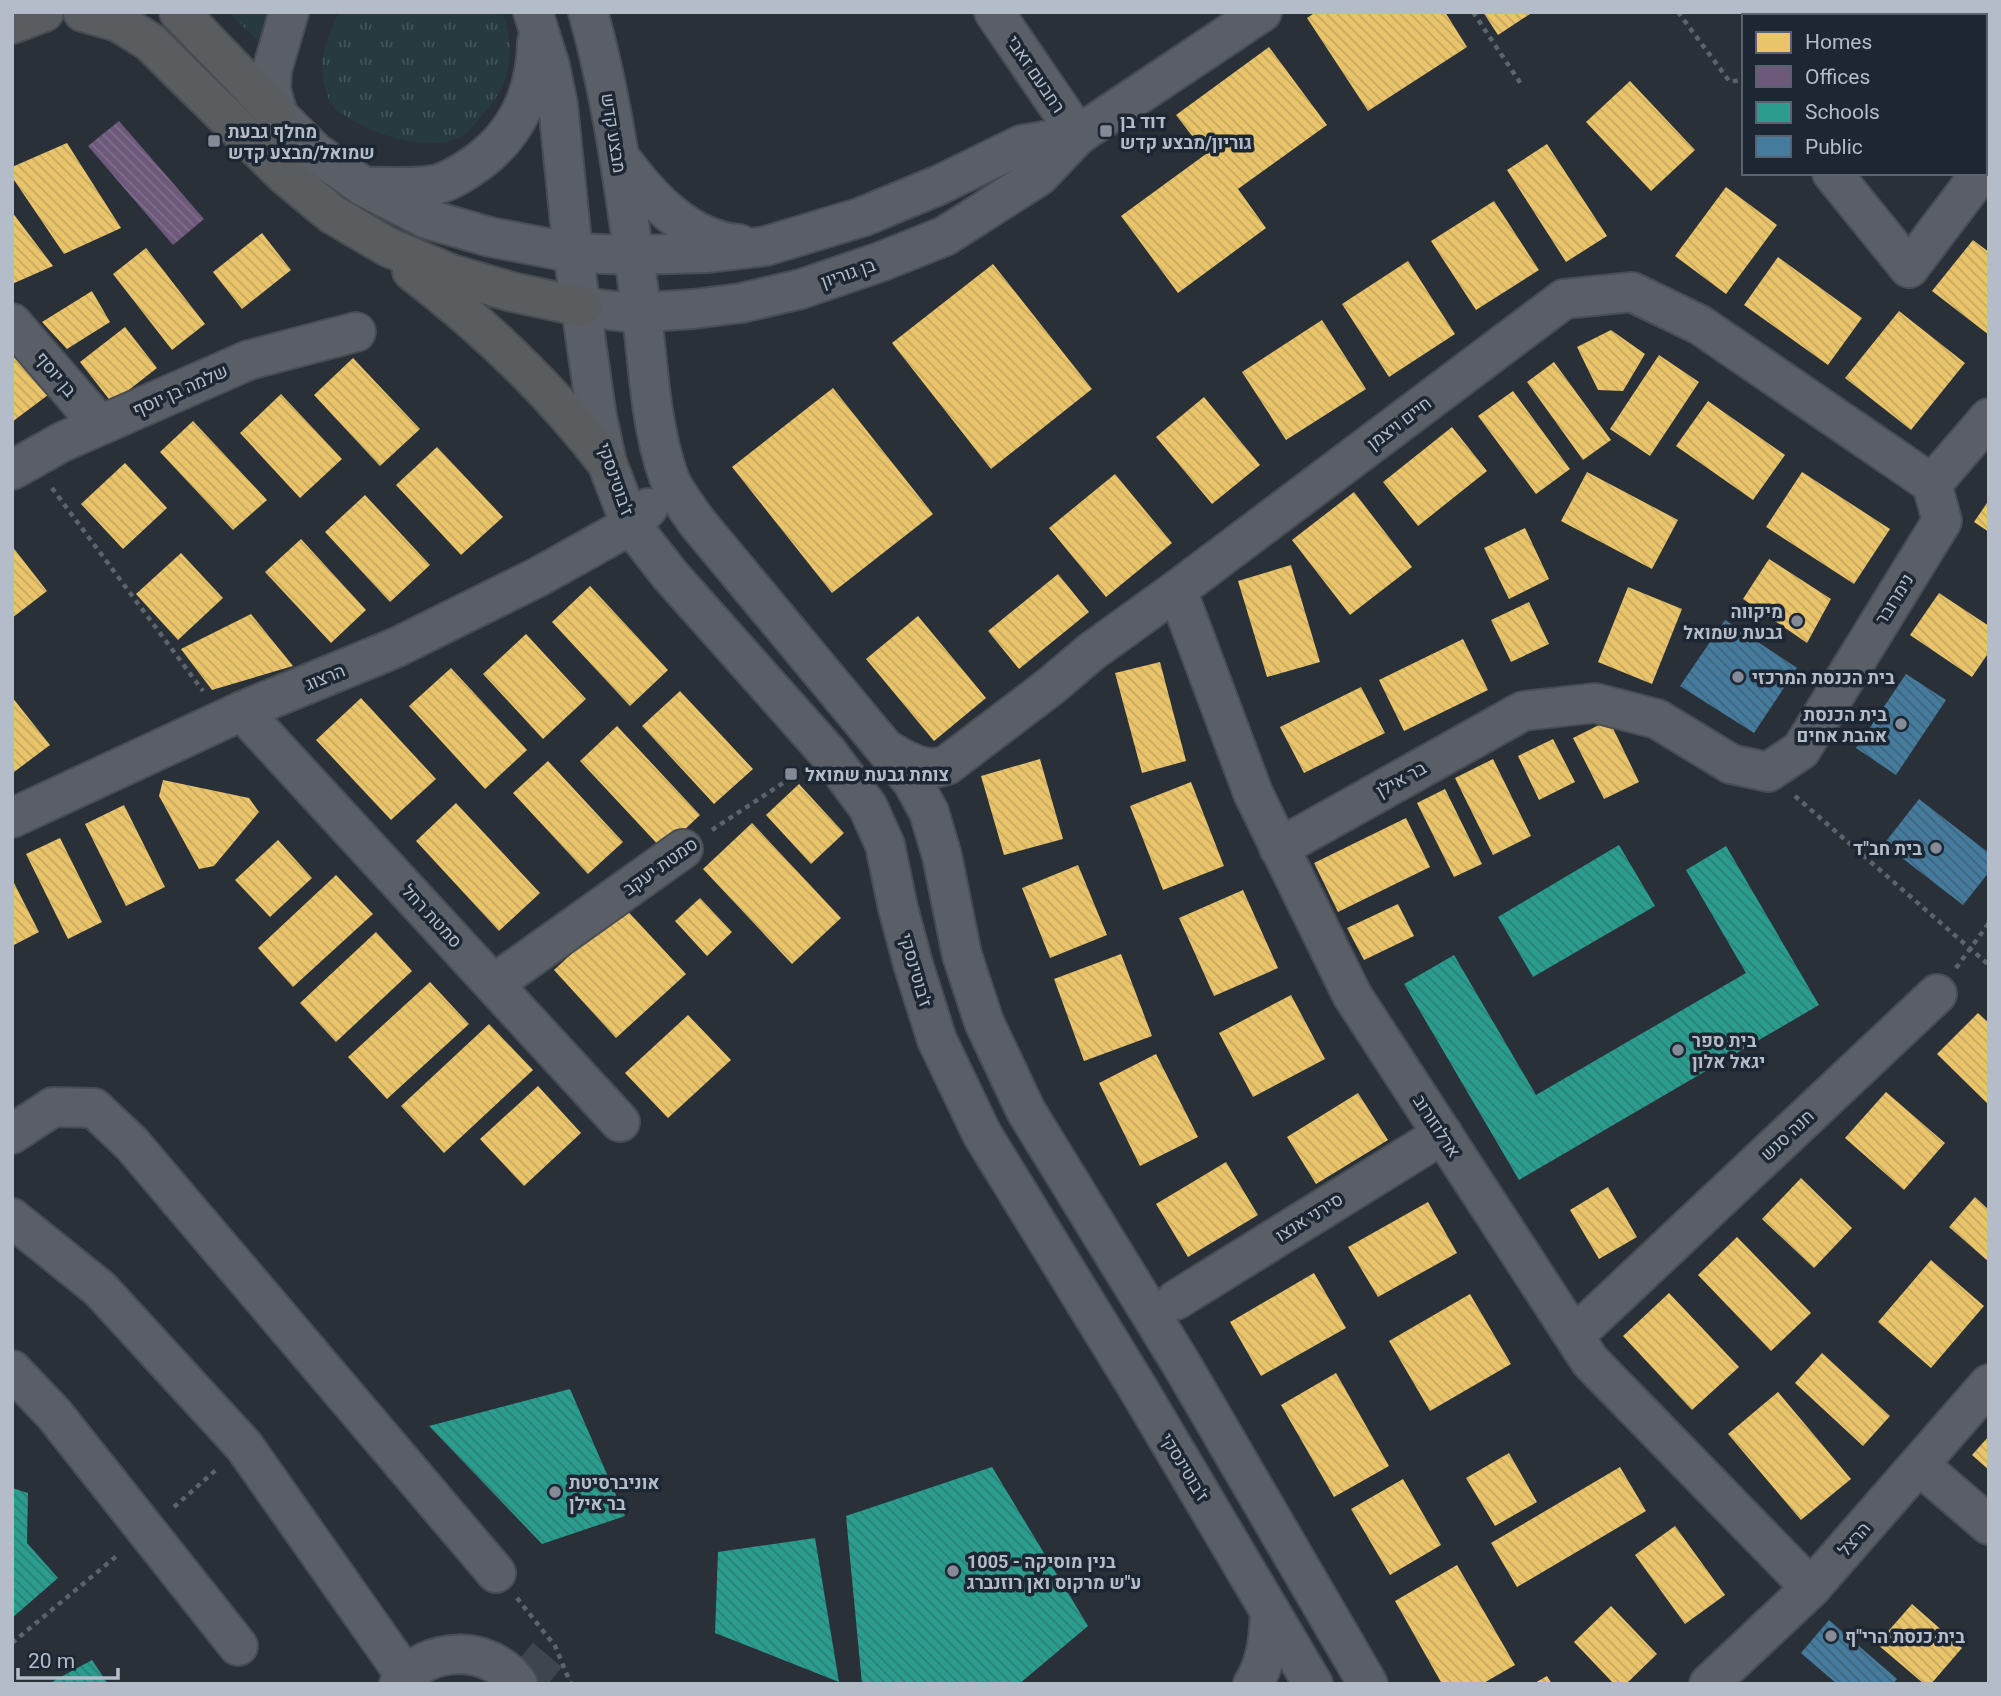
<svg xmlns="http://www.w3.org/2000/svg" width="2001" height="1696" font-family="Roboto,Heebo,sans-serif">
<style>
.grass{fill:url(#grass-tufts)}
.homes{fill:url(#homes-back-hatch)}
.offices{fill:url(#offices-back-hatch)}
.schools{fill:url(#schools-back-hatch)}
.public{fill:url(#public-back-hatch)}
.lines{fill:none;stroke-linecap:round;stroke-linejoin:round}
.minor-tunnel{stroke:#3f454e;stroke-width:38;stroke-dasharray:38 19;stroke-linecap:butt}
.minor-casing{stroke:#484c53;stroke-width:42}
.highway-casing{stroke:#474c53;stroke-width:42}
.path{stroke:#5d636a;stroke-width:4.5;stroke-dasharray:5 5;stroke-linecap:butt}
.minor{stroke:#5a5e66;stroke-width:38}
.highway{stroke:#5a5d60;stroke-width:38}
.poi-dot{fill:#848b96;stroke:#1d2633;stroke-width:2.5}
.labels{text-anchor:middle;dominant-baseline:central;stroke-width:7;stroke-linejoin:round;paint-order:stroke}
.street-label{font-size:18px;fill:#b4bcc9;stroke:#1d2633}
.poi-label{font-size:18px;font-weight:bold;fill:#b4bcc9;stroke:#1d2633;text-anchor:start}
</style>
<defs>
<pattern id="grass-tufts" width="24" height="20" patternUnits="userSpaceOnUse" patternTransform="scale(1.75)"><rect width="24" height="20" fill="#273a3e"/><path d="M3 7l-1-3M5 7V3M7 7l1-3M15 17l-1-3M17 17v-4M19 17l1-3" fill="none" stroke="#445559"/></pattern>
<pattern id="homes-back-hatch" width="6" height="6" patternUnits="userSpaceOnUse" patternTransform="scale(1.75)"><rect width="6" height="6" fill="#e9c46a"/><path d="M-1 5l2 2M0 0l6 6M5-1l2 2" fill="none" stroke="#c5a861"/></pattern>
<pattern id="offices-back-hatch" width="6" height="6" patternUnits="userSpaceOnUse" patternTransform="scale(1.75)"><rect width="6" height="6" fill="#6d597a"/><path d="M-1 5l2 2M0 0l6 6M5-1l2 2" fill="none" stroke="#7f6f8c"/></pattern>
<pattern id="schools-back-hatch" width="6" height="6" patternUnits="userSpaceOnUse" patternTransform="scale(1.75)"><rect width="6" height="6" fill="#2a9d8f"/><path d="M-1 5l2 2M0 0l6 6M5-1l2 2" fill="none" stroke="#2e7f76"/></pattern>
<pattern id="public-back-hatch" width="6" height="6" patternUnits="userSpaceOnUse" patternTransform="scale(1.75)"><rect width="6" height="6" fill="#457b9d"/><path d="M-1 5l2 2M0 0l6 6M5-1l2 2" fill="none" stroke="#40647b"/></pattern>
</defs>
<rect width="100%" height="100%" fill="#2a3038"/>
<g class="grass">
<polygon points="228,12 273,12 258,41"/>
<path d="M339 12H502C518 55 509 87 479 119 474 124 469 132 464 135 433 155 375 135 347 117 342 113 334 110 331 104 314 69 324 44 339 12Z"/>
</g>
<g class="homes">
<polygon points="1316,12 1445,12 1467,47 1368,111 1307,18"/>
<polygon points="1483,12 1533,12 1498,35"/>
<polygon points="1923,12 1989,12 1989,67 1985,70 1985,16 1926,16"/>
<polygon points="1269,47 1327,125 1238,189 1266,228 1178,293 1121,216 1206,154 1176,115"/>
<polygon points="1630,81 1695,150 1651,191 1586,122"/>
<polygon points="67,143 121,228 64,254 12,177 12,167"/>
<polygon points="1547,144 1607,236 1566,262 1507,170"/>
<polygon points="1726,187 1777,225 1726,294 1675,256"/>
<polygon points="1494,201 1539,270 1476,310 1431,241"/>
<polygon points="12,212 53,266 12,284"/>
<polygon points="262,233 291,270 242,309 213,272"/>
<polygon points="1973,240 1989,252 1989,335 1932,291"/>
<polygon points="146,248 205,324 172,350 113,274"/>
<polygon points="1778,257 1862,318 1828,365 1744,305"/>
<polygon points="1408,261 1455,334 1389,377 1342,304"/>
<polygon points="993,264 1092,389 991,469 892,343"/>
<polygon points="92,291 110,322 67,349 42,322"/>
<polygon points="1899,311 1965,363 1911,430 1845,378"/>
<polygon points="1322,320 1366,389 1286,440 1242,372"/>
<polygon points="125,327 157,368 112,403 80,362"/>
<polygon points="1611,330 1645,354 1623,391 1598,390 1577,347"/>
<polygon points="12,350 48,395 12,422"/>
<polygon points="1659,355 1699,382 1650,456 1610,429"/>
<polygon points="353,358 420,429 380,466 314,395"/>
<polygon points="1554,362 1611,440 1583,460 1527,382"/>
<polygon points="833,388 933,514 832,593 732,467"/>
<polygon points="1513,391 1570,469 1536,494 1478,416"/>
<polygon points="281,394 342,459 300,498 240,433"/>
<polygon points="1204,397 1260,465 1212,504 1156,437"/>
<polygon points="1708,401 1785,455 1753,500 1676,446"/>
<polygon points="193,421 267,500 233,530 160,452"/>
<polygon points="1452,427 1487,471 1418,526 1383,482"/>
<polygon points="437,447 503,517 461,555 396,485"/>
<polygon points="125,463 167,508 123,549 81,504"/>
<polygon points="1587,472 1678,520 1652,569 1561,521"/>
<polygon points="1802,472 1890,529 1854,584 1766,527"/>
<polygon points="1115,474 1172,543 1106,597 1049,528"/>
<polygon points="1354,492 1412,567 1350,615 1292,540"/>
<polygon points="365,495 430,565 390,602 325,532"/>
<polygon points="1989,500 1989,532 1974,522"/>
<polygon points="1525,528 1549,579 1509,599 1484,548"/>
<polygon points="301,539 366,610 331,643 265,572"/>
<polygon points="12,546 47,591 12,618"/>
<polygon points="181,553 223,598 178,640 136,594"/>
<polygon points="1769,559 1831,599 1807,643 1743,599"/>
<polygon points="1291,565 1320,662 1267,677 1238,581"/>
<polygon points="1058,574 1089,612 1019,669 988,631"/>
<polygon points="590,586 668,670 630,706 552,622"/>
<polygon points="1628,587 1682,609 1652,684 1598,662"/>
<polygon points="1939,593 1989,626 1989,652 1972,677 1910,635"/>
<polygon points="1529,602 1549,644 1511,662 1491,620"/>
<polygon points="251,614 293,666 212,690 181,649"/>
<polygon points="918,616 986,698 934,741 866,659"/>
<polygon points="526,634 586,699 543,739 483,674"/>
<polygon points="1463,639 1488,690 1404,731 1379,680"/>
<polygon points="1160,662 1186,761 1142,773 1115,673"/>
<polygon points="451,668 527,750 485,789 409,706"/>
<polygon points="1361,687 1385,733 1304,773 1280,727"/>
<polygon points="680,691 753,769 714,804 642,726"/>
<polygon points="12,697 50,745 14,772 12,771"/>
<polygon points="361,698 436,779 391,820 316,740"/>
<polygon points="1609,720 1639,782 1604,799 1573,738"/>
<polygon points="617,726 700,815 663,850 580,761"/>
<polygon points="1553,739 1575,782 1539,800 1518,756"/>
<polygon points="1040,759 1063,839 1004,855 981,776"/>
<polygon points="1493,759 1531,836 1493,855 1455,778"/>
<polygon points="548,761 623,842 588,874 513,793"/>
<polygon points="163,780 249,798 259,812 214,866 199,869 159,796"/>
<polygon points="1191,782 1224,866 1163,890 1130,806"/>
<polygon points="799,784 844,833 811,864 766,815"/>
<polygon points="1445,789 1482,864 1454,877 1417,803"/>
<polygon points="456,803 540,893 499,931 416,841"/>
<polygon points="124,805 165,887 126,906 85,824"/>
<polygon points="1406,818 1430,867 1338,912 1314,863"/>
<polygon points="752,823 841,918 792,964 703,869"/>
<polygon points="60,838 102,922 68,939 26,854"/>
<polygon points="278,840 312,878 270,917 235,880"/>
<polygon points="1078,865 1107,935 1050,958 1022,888"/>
<polygon points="336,875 373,914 293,987 258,948"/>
<polygon points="12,879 39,932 12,946"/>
<polygon points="1243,890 1278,968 1214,996 1179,918"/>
<polygon points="700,898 732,932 707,956 675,921"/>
<polygon points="1398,904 1414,936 1364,960 1347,928"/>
<polygon points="623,906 686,974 616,1038 554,970"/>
<polygon points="376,932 412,971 336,1042 300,1003"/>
<polygon points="1121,954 1152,1036 1084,1061 1054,979"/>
<polygon points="430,982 469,1024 387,1099 348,1057"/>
<polygon points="1291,995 1325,1059 1253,1097 1219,1033"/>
<polygon points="1978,1013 1989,1023 1989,1105 1937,1054"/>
<polygon points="688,1015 731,1060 668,1118 625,1073"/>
<polygon points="489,1024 533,1070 444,1153 401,1106"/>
<polygon points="1156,1054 1198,1137 1140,1166 1099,1083"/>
<polygon points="538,1086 581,1133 524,1186 480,1139"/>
<polygon points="1886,1092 1945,1143 1904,1190 1845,1138"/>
<polygon points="1358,1093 1388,1140 1316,1184 1287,1137"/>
<polygon points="1226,1162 1258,1215 1188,1257 1156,1204"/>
<polygon points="1801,1178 1852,1228 1814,1268 1762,1219"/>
<polygon points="1608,1187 1637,1237 1599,1259 1570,1210"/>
<polygon points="1975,1197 1989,1210 1989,1262 1949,1227"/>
<polygon points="1428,1202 1457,1253 1378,1297 1348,1247"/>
<polygon points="1737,1237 1811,1313 1771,1351 1698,1275"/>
<polygon points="1931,1260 1984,1306 1931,1368 1878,1322"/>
<polygon points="1314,1273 1346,1328 1261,1376 1230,1322"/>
<polygon points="1669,1293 1739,1367 1692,1410 1623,1336"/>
<polygon points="1470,1294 1511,1364 1430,1411 1389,1341"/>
<polygon points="1822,1353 1890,1416 1863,1446 1795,1383"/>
<polygon points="1336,1373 1389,1466 1334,1497 1281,1405"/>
<polygon points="1778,1392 1851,1479 1801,1520 1728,1434"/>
<polygon points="1989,1436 1989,1470 1972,1455"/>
<polygon points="1509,1453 1537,1502 1495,1526 1466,1478"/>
<polygon points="1620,1467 1646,1511 1517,1587 1491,1543"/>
<polygon points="1403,1479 1441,1545 1390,1575 1351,1509"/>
<polygon points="1675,1526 1725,1595 1685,1624 1635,1555"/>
<polygon points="1457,1565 1515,1665 1482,1684 1442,1684 1395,1601"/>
<polygon points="1912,1604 1962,1648 1931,1684 1924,1684 1877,1644"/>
<polygon points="1611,1606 1657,1654 1626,1684 1614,1684 1574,1642"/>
<polygon points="1547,1676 1552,1684 1533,1684"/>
</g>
<polygon class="offices" points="119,121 204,219 173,245 88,146"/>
<g class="schools">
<polygon points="1619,845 1655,906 1533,977 1498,917"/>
<polygon points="1726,846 1819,1005 1519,1180 1404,984 1454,955 1536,1095 1746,973 1686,870"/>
<polygon points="570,1389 625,1516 542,1544 429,1426"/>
<polygon points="992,1467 1088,1626 1019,1684 862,1684 846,1516"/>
<polygon points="12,1488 28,1493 27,1543 58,1578 12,1618"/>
<polygon points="815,1538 839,1682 715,1633 718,1552"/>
<polygon points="92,1660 108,1684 48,1684"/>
</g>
<g class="public">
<polygon points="1725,620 1797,668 1754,733 1680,686"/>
<polygon points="1906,674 1946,700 1896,775 1856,748"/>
<polygon points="1919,799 1989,853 1989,872 1963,905 1884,844"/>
<polygon points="1829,1620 1897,1679 1893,1684 1837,1684 1801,1653"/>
</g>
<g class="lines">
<polyline class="minor-tunnel" points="523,1684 555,1646"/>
<defs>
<g id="minor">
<polyline points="289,12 272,70 271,90 278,115 315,152 364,187 427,219 490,237 573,253 633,255 708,253 766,246 862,217 939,185 1021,145 1078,135"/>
<polyline points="533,12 550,66 558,105 573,253 597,417 607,463 631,525 670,575 828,753 868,807 885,845 898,908 913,964 937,1040 982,1134 1139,1390 1313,1684"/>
<path d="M588 12C615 107 627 209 641 307 648 361 650 423 668 475 673 491 687 507 696 521L912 781 929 812 942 856 962 955 984 1022 1026 1111 1182 1365 1368 1684"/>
<polyline points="994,12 1078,135"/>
<path d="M619 156C648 196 687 240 739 244"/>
<polyline points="1832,173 1909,268 1981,173"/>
<path d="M369 187C389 186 413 189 434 185 449 182 464 172 477 163 517 134 536 91 537 42"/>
<polyline points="582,307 633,313 693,309 741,303 801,289 880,262 945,236 1039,176 1078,135 1262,12"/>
<polyline points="12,323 100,425"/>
<polyline points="12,470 62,442 249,360 356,332"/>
<polyline points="1932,484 1989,418"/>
<polyline points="1177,590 1253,793 1352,995 1590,1361 1811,1588"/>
<polyline points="242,711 620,1122"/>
<path d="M889 751C907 762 926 773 947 765L1051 686 1091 652 1177 590 1564 299 1632 292 1700 325 1932 484"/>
<polyline points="12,818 242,711 395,648 538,577 631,525 648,508"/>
<polyline points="1279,848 1523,711 1595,703 1657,719 1731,764 1768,772 1801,750 1942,521 1932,484"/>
<polyline points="495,983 683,849"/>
<polyline points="12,1134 53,1107 94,1108 132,1144 496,1573"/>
<polyline points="12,1218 100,1289 244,1446 405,1675"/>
<polyline points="1176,1300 1443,1134"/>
<polyline points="1574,1336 1937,994"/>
<polyline points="12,1370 54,1414 238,1646"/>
<polyline points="1919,1465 1989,1525"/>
<path d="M399 1684C427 1645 490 1644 518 1684"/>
<path d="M1253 1684C1267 1663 1269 1635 1270 1611"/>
<polyline points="1709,1684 1811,1588 1989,1384"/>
</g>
<g id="highway">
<polyline points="83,12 118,22 150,42 285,175 332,214 388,247 451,274 512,292 582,307"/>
<polyline points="179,12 278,115"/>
<polyline points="12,24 44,12"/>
<path d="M412 271C485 327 551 390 607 463"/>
</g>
</defs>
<use href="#minor" class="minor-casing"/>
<use href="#highway" class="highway-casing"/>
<g class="path">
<polyline points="1473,12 1523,87"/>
<polyline points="1678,12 1730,82 1744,79"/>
<polyline points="52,488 203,691"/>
<polyline points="1795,796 1989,965"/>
<polyline points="712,830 798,773"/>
<polyline points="1956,968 1989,923"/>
<polyline points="174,1507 217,1469"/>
<polyline points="517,1598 555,1646 571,1684"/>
<polyline points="12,1643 119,1554"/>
</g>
<use href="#minor" class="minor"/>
<use href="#highway" class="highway"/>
</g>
<g class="poi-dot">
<rect x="1099" y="124" width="14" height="14" rx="3.5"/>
<rect x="207" y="134" width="14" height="14" rx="3.5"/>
<circle cx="1797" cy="621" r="7"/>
<circle cx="1738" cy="677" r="7"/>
<circle cx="1901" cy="724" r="7"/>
<rect x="784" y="767" width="14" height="14" rx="3.5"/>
<circle cx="1936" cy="848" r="7"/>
<circle cx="1678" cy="1050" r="7"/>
<circle cx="555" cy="1492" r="7"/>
<circle cx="953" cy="1571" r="7"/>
<circle cx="1831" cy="1636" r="7"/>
</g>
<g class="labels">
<g class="street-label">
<text transform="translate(1036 74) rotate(56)">רחבעם זאבי</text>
<text transform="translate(614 133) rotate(81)">מבצע קדש</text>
<text transform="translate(848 273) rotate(-19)">בן גוריון</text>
<text transform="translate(56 374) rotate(50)">בן יוסף</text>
<text transform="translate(180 390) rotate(-24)">שלמה בן יוסף</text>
<text transform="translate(1399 423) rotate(-37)">חיים ויצמן</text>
<text transform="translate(616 479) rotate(71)">ז'בוטינסקי</text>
<text transform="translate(1894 599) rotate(-58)">נימרובר</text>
<text transform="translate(325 677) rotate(-22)">הרצוג</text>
<text transform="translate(1401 779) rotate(-29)">בר אילן</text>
<text transform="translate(660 866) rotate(-35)">סמטת יעקב</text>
<text transform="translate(432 916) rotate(47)">סמטת רחל</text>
<text transform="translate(916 970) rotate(74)">ז'בוטינסקי</text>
<text transform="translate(1437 1126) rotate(57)">ארלוזורוב</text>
<text transform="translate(1787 1135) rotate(-43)">חנה סנש</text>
<text transform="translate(1309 1217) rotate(-32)">סירני אנצו</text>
<text transform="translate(1185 1467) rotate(59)">ז'בוטינסקי</text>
<text transform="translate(1854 1539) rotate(-49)">הרצל</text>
</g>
<g class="poi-label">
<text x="1120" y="121">דוד בן<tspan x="1120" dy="21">גוריון/מבצע קדש</tspan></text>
<text x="228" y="131">מחלף גבעת<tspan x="228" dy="21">שמואל/מבצע קדש</tspan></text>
<text x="1783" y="611" text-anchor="end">מיקווה<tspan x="1783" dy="21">גבעת שמואל</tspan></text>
<text x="1752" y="677">בית הכנסת המרכזי</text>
<text x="1887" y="714" text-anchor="end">בית הכנסת<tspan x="1887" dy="21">אהבת אחים</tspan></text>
<text x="805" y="774">צומת גבעת שמואל</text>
<text x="1922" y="848" text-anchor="end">בית חב"ד</text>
<text x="1692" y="1040">בית ספר<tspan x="1692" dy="21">יגאל אלון</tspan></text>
<text x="569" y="1482">אוניברסיטת<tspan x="569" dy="21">בר אילן</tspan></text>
<text x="967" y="1561">1005 - בנין מוסיקה<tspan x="967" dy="21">ע"ש מרקוס ואן רוזנברג</tspan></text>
<text x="1845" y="1636">בית כנסת הרי"ף</text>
</g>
</g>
<rect width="2001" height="1696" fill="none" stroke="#b4bcc9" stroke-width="28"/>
<rect x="1742" y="14" width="245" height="161" fill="#1d2633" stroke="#59626f" stroke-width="2"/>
<rect x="1756" y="32" width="35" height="21" fill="#e9c46a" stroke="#59626f" stroke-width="2"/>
<text x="1805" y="49" font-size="21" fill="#b4bcc9">Homes</text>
<rect x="1756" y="66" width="35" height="21" fill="#6d597a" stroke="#59626f" stroke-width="2"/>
<text x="1805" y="84" font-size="21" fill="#b4bcc9">Offices</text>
<rect x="1756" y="102" width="35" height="21" fill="#2a9d8f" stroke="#59626f" stroke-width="2"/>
<text x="1805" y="119" font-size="21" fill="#b4bcc9">Schools</text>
<rect x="1756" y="136" width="35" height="21" fill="#457b9d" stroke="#59626f" stroke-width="2"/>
<text x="1805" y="154" font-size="21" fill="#b4bcc9">Public</text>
<path d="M18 1668v10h100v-10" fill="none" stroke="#b4bcc9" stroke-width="3.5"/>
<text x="28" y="1668" font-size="21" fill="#b4bcc9" stroke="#1d2633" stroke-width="5" paint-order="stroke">20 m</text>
</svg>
